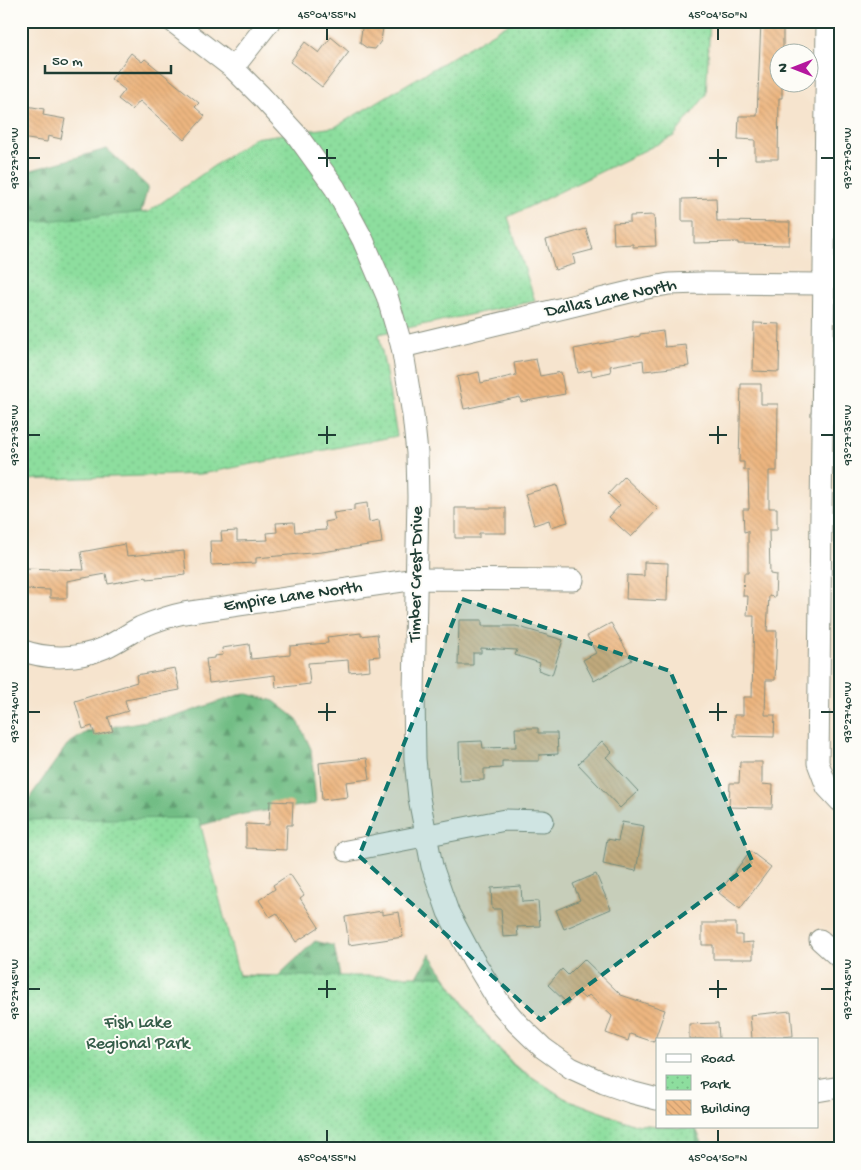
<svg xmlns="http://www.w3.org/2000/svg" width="861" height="1170" font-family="'Gochi Hand',sans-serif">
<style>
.forest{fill:url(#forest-firs);stroke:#487d5c}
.park{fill:url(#park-dots);stroke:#568e69}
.building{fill:url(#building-back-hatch)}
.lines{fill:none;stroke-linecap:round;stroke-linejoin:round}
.minor-casing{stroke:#8a9081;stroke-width:23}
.minor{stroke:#fff;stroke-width:21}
.marked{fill:#0f766e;fill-opacity:0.2;stroke:#0f766e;stroke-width:4;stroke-dasharray:10 6;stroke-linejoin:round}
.ticks{fill:none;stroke:#1f3d34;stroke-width:2}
.labels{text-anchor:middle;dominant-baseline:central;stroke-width:4;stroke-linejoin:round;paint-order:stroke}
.street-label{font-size:18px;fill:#1f3d34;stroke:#fdfcf7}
.park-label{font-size:18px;fill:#355d49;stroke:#fdfcf7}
.neatline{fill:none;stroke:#1f3d34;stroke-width:2}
.ticks-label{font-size:12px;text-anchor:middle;fill:#1f3d34}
</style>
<defs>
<pattern id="forest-firs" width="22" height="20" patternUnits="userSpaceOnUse" patternTransform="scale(1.25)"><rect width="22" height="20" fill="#72bd85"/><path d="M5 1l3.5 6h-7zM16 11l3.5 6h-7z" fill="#5d9b6e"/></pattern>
<pattern id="park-dots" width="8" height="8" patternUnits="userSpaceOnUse" patternTransform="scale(1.25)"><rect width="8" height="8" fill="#8dde9e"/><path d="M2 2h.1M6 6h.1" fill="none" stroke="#79bf89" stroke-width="1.8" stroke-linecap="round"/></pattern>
<pattern id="building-back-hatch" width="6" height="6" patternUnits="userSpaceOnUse" patternTransform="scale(1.25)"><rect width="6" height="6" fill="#edb680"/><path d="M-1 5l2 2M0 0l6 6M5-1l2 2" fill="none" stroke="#cb9d6f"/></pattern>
</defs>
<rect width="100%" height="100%" fill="#fdfcf7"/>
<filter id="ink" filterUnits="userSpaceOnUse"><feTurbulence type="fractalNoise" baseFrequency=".02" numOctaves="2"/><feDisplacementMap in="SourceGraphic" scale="10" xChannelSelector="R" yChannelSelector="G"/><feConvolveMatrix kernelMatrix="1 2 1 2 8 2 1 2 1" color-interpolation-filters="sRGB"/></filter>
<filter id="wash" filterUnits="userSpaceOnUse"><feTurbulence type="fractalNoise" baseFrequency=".0096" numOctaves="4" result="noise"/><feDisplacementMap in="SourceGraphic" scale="20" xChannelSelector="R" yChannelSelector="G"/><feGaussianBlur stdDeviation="1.12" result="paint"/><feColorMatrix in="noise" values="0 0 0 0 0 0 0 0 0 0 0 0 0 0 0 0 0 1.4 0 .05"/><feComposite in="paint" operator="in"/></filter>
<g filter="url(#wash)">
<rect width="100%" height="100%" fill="#f6e4ce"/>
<g class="forest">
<polygon points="107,149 148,187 138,223 21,255 21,173"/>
<polygon points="244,693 274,701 297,719 311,749 316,804 243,814 194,827 217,916 239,975 278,976 315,941 334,946 342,987 413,984 430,954 477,1024 514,1065 564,1098 632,1124 696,1129 705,1149 21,1149 21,816 28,800 67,745 88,731 180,715"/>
</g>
<g class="park">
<polygon points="513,21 710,21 706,95 674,136 508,217 535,301 379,334 397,436 201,474 21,480 21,223 148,212 254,138 335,127"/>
<polygon points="199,818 239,976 444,976 477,1024 513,1065 564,1098 632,1124 696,1129 697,1149 21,1149 21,820"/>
</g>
<g id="blocks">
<g class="building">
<polygon points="363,21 384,21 381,41 375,49 367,48 360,43"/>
<polygon points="761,21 783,21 783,52 778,52 778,82 782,82 782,98 779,98 778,159 755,159 755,140 738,139 739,116 757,116"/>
<polygon points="331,37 349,52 322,87 290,62 305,42 319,53"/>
<polygon points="131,53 142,62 145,59 199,103 195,107 205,116 184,140 140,101 132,110 118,99 125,90 111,79"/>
<polygon points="21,105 44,109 43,115 65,119 61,139 48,136 47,142 21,138"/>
<polygon points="716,198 717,221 790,222 789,245 738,244 738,242 694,243 694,221 682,221 682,199"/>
<polygon points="654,215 656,246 633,247 633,244 614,245 613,223 630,222 630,216"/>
<polygon points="586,229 592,250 573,255 575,264 555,270 546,240"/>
<polygon points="754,323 780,324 779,372 753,371"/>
<polygon points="663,331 665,347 686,345 689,366 644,371 643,360 610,366 611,372 592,376 591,370 578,373 574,349 640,336 640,334"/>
<polygon points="536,359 540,376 561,372 565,394 521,402 520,397 464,409 457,377 479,372 481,383 516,375 514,363"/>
<polygon points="741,384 761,384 761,404 778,404 777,471 769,471 769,508 777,508 777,530 769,530 770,574 776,575 775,597 769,596 767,631 777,631 775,680 766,680 765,715 775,715 774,737 734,736 734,715 743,715 743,697 752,697 754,616 747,616 748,596 743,596 744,573 748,573 748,531 744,532 743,509 749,509 748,470 744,470 744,462 739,462"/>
<polygon points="624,477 658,509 631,537 609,517 620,505 608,494"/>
<polygon points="557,485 568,522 551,527 549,520 534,525 525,494"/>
<polygon points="367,503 369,522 379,520 382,543 322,552 256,558 256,563 211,565 210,541 222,541 221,532 237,531 237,541 268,540 267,533 277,532 276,523 294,522 295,532 326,530 325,522 335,520 333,513 354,510 354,505"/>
<polygon points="455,508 506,508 506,533 479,533 479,538 455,538"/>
<polygon points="125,544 127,556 184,551 186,575 147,579 147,577 108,584 106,574 67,581 67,598 50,598 50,590 24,589 24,568 84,570 81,552"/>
<polygon points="644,562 668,563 667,601 626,599 627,575 644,576"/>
<polygon points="459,620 482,620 482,626 516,626 563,640 552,675 538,670 540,663 515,655 517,650 481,648 481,653 473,653 473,665 458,665"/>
<polygon points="611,623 632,660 594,681 583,660 596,653 587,636"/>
<polygon points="361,633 361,636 377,634 380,656 369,657 370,670 349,672 348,660 308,663 310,684 276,688 275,675 209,683 206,659 214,658 214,656 223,655 222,648 249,644 251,659 290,655 290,646 328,643 327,637"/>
<polygon points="175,668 180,690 125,700 128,711 108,717 113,731 95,736 92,726 83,729 75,701 137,682 136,675"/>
<polygon points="515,728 538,728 538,733 557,733 558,754 539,755 539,761 502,761 502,768 484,769 484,780 460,781 459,742 482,741 483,748 516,747"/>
<polygon points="602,741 612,752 606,757 638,791 620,808 578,764"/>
<polygon points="367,758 370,779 346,782 348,797 322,800 319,763"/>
<polygon points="740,762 762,762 762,784 773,785 772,808 729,807 730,783 739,783"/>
<polygon points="270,801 293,802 292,825 287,825 286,850 246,848 246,824 269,825"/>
<polygon points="622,822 644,826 636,871 603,864 607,839 618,841"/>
<polygon points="750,851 771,867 740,909 719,893"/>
<polygon points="290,874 304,895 300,898 319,927 296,942 277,913 270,917 259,900 275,889 273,885"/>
<polygon points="596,874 611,909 564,929 556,910 580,900 573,884"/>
<polygon points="521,886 522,902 538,901 540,926 517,927 518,936 503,937 501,909 492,909 491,888"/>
<polygon points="382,911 382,915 399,912 403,937 349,945 345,917"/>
<polygon points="702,923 736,923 736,935 742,935 742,943 753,942 753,959 713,959 713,945 702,945"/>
<polygon points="584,959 621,995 665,1010 654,1042 630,1034 628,1041 606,1033 612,1016 589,995 585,999 578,993 568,1004 548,985 562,969 568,975"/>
<polygon points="791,1011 793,1036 752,1039 750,1015"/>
<polygon points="718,1023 719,1039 689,1039 689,1024"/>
</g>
</g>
</g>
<g filter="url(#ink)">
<use href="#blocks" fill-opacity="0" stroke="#8a9081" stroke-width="1"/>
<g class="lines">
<defs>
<g id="minor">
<polyline points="172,21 233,68 261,96 296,134 335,188 363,240 387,296 402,347 413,415 417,453 418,497 414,693 415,759 419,798 432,866 448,912 473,959 499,1002 517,1023 543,1048 571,1068 604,1083 630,1092 657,1099"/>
<polyline points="827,21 818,763 827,787 840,801"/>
<polyline points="233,68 270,21"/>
<polyline points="402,347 642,289 669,284 700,283 823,284"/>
<polyline points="822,414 840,414"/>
<path d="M21 650C47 660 79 659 104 648 117 642 128 634 141 627 155 621 169 616 184 613L416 579 573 580"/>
<polyline points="347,851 505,820 543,821"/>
<polyline points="820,940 840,958"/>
<polyline points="817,1091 840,1087"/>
</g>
</defs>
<use href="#minor" class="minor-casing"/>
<use href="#minor" class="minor"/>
</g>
</g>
<path class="marked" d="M462 599 670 671 753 863 541 1020 359 856Z"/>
<path class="ticks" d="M327 28V40M718 28V40M327 149V167M718 149V167M28 158H40M318 158H336M709 158H727M821 158H834M327 426V444M718 426V444M28 435H40M318 435H336M709 435H727M821 435H834M327 703V721M718 703V721M28 712H40M318 712H336M709 712H727M821 712H834M327 980V998M718 980V998M28 989H40M318 989H336M709 989H727M821 989H834M327 1130V1142M718 1130V1142"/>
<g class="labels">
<g class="street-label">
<text transform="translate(611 299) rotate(-12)">Dallas Lane North</text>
<text transform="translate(417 574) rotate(-89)">Timber Crest Drive</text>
<text transform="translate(293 597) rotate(-8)">Empire Lane North</text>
</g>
<g class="park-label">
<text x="138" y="1023">Fish Lake<tspan x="138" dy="21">Regional Park</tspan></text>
</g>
</g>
<rect width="861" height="1170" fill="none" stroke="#fdfcf7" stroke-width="55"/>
<rect x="656" y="1038" width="162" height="90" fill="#fdfcf7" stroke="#a4b0a9"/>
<rect x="666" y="1054" width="25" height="8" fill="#ffffff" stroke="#a4b0a9"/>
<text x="701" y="1062" font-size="15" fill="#1f3d34">Road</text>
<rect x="666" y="1075" width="25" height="15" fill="url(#park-dots)" stroke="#a4b0a9"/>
<text x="701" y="1088" font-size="15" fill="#1f3d34">Park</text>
<rect x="666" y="1100" width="25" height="15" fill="url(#building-back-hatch)" stroke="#a4b0a9"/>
<text x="701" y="1112" font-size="15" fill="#1f3d34">Building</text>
<g transform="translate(794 68) rotate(270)"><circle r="24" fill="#fdfcf7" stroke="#a4b0a9"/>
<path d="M0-4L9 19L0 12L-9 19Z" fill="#b5179e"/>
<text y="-8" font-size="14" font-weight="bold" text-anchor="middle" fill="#1f3d34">N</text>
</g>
<path d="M45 65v8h126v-8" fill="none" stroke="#1f3d34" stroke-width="2.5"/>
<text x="52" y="65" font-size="15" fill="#1f3d34" stroke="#fdfcf7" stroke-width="4" paint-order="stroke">50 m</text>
<rect x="28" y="28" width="806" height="1114" class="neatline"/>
<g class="ticks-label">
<text x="327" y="18">45°04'55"N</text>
<text x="718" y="18">45°04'50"N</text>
<text transform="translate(847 158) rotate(-90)" y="4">93°27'30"W</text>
<text transform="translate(14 158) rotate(-90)" y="4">93°27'30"W</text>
<text transform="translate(847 435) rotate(-90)" y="4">93°27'35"W</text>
<text transform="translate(14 435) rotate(-90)" y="4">93°27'35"W</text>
<text transform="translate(847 712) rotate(-90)" y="4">93°27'40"W</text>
<text transform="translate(14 712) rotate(-90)" y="4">93°27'40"W</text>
<text transform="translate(847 989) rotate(-90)" y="4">93°27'45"W</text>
<text transform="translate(14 989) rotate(-90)" y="4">93°27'45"W</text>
<text x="327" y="1161">45°04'55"N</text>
<text x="718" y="1161">45°04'50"N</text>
</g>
</svg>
